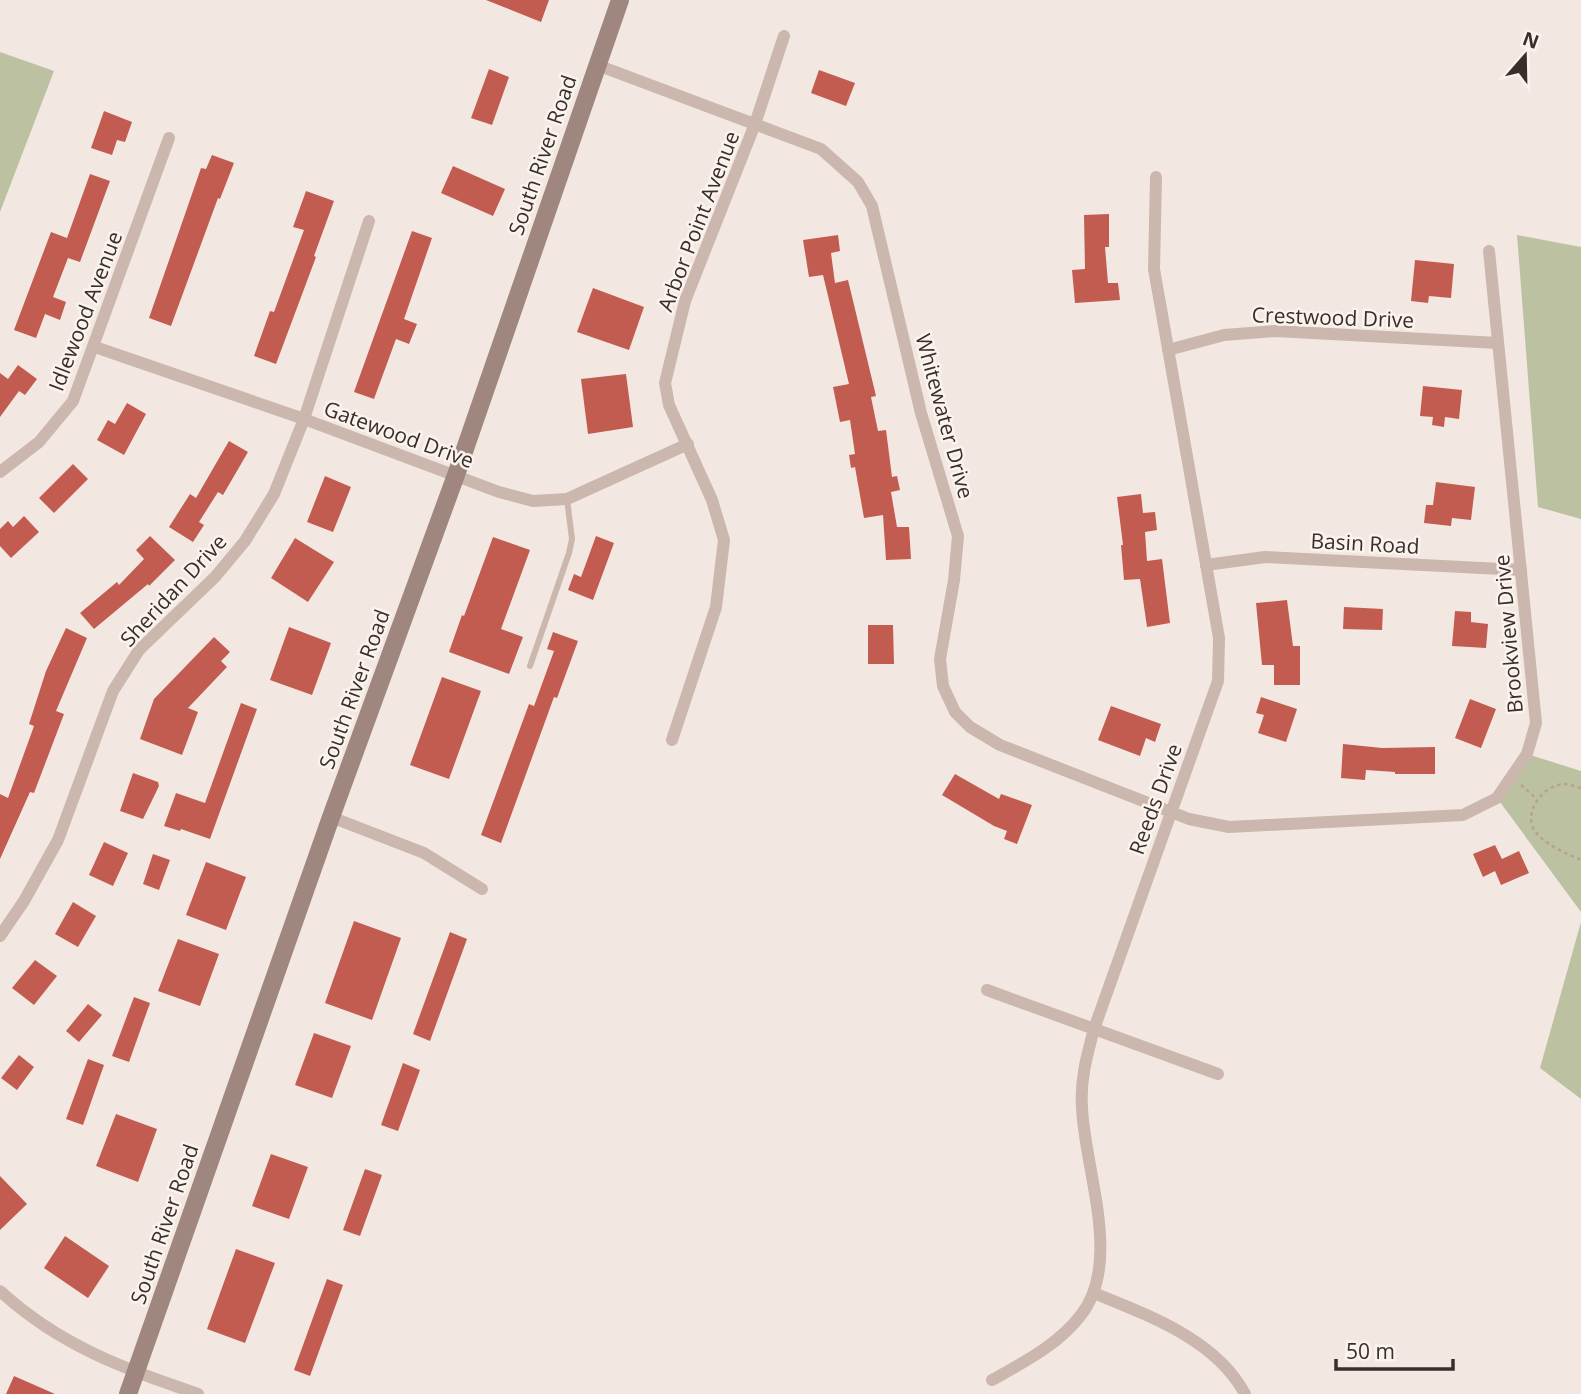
<svg xmlns="http://www.w3.org/2000/svg" width="1581" height="1394" font-family="'Open Sans',sans-serif">
<style>
.green{fill:#bcc2a1}
.building{fill:#c35c50}
.lines{fill:none;stroke-linecap:round;stroke-linejoin:round}
.path{stroke:#b7a197;stroke-width:2.5;stroke-dasharray:3.5 3.5;stroke-linecap:butt}
.lane{stroke:#cbb7ad;stroke-width:6}
.street{stroke:#cbb7ad;stroke-width:12}
.secondary{stroke:#9f867e;stroke-width:18}
.labels{text-anchor:middle;dominant-baseline:central;stroke-width:5;stroke-linejoin:round;paint-order:stroke}
.street-label{font-size:21px;fill:#3a2e2b;stroke:#faf3ee}
</style>
<rect width="100%" height="100%" fill="#f3e8e1"/>
<g class="green">
<polygon points="0,52 54,71 0,212"/>
<polygon points="1517,235 1581,247 1581,519 1538,507"/>
<polygon points="1527,754 1581,771 1581,912 1497,798"/>
<polygon points="1581,922 1581,1099 1540,1068"/>
</g>
<g class="building">
<polygon points="486,0 549,0 541,22"/>
<polygon points="489,69 509,77 492,125 471,118"/>
<polygon points="819,70 855,83 846,106 811,93"/>
<polygon points="104,111 132,122 125,142 117,140 112,155 91,148"/>
<polygon points="212,155 234,163 220,199 218,198 171,326 149,318 201,168 206,169"/>
<polygon points="453,166 505,189 493,216 441,193"/>
<polygon points="90,174 110,181 80,262 68,258 53,297 66,302 60,320 45,314 36,338 14,330 51,232 67,238"/>
<polygon points="306,191 334,201 314,256 316,257 276,364 254,356 270,311 274,312 304,230 293,227"/>
<polygon points="1109,214 1109,247 1105,247 1108,283 1118,283 1120,300 1075,303 1072,270 1085,269 1084,215"/>
<polygon points="412,231 432,238 404,319 417,324 409,344 396,339 374,399 354,392"/>
<polygon points="838,235 840,251 831,253 835,283 848,280 876,396 871,397 878,431 886,430 892,477 897,476 900,490 891,492 897,527 909,527 911,559 886,560 883,515 864,518 855,467 851,468 849,455 855,454 850,420 840,422 833,387 849,384 823,275 809,277 803,240"/>
<polygon points="1415,260 1454,264 1451,298 1429,296 1428,303 1411,301"/>
<polygon points="593,288 644,307 629,350 577,332"/>
<polygon points="18,365 37,379 25,395 19,391 0,417 0,373 8,379"/>
<polygon points="626,374 633,427 588,434 581,379"/>
<polygon points="1423,386 1462,390 1459,419 1445,417 1444,427 1432,425 1433,417 1420,416"/>
<polygon points="127,403 146,414 124,455 97,440 108,420 115,424"/>
<polygon points="229,441 248,452 223,495 218,492 199,522 204,525 193,542 169,527 190,494 196,498"/>
<polygon points="73,464 88,479 54,513 39,498"/>
<polygon points="325,476 351,487 333,532 307,522"/>
<polygon points="1436,482 1475,487 1471,520 1452,518 1451,526 1424,523 1426,505 1433,505"/>
<polygon points="1141,494 1143,513 1155,512 1157,530 1145,532 1147,561 1162,559 1170,623 1147,627 1140,579 1124,580 1121,545 1123,545 1117,497"/>
<polygon points="24,516 39,532 11,558 0,546 0,529 8,521 13,527"/>
<polygon points="150,536 175,560 149,586 148,584 94,629 80,613 117,582 119,585 144,559 136,550"/>
<polygon points="596,536 614,543 593,600 568,590 574,574 581,577"/>
<polygon points="493,537 530,550 501,629 523,637 509,674 449,652 462,615 464,616"/>
<polygon points="295,538 334,562 308,602 271,578"/>
<polygon points="1287,600 1293,646 1300,646 1300,685 1274,685 1274,665 1262,665 1256,603"/>
<polygon points="1344,607 1383,609 1382,630 1343,629"/>
<polygon points="1455,611 1471,612 1471,622 1488,624 1486,648 1452,646"/>
<polygon points="868,625 893,625 894,664 868,664"/>
<polygon points="289,627 331,643 312,695 270,680"/>
<polygon points="66,628 87,638 56,711 64,714 34,793 30,792 0,859 0,794 8,798 34,726 29,724 46,671"/>
<polygon points="553,632 578,641 557,698 554,697 501,843 481,835 529,704 534,706 554,651 547,649"/>
<polygon points="214,637 230,652 221,661 227,667 188,708 198,712 182,755 140,739 154,699"/>
<polygon points="442,677 481,691 449,779 410,765"/>
<polygon points="1261,697 1297,709 1286,742 1258,733 1264,715 1256,713"/>
<polygon points="1470,699 1496,709 1481,748 1455,738"/>
<polygon points="241,703 257,709 210,839 181,829 180,831 164,826 176,793 205,803"/>
<polygon points="1111,706 1161,724 1155,742 1146,738 1140,756 1098,740"/>
<polygon points="1343,744 1382,748 1435,747 1435,774 1395,774 1395,772 1366,770 1365,780 1341,778"/>
<polygon points="133,773 158,782 159,786 143,819 120,811"/>
<polygon points="955,774 999,799 1001,794 1032,805 1017,844 1004,839 1007,831 994,826 942,795"/>
<polygon points="104,842 128,853 113,886 89,875"/>
<polygon points="1495,845 1502,859 1519,851 1529,873 1501,885 1495,871 1483,877 1473,854"/>
<polygon points="153,854 170,860 159,890 143,884"/>
<polygon points="206,862 246,877 226,930 186,915"/>
<polygon points="73,902 96,916 78,947 55,934"/>
<polygon points="354,921 401,938 372,1020 325,1003"/>
<polygon points="450,932 467,939 430,1041 413,1034"/>
<polygon points="178,939 219,954 200,1006 158,991"/>
<polygon points="35,960 57,976 34,1005 12,988"/>
<polygon points="134,997 150,1003 129,1062 112,1056"/>
<polygon points="88,1004 102,1015 79,1042 66,1031"/>
<polygon points="314,1033 351,1046 332,1098 295,1085"/>
<polygon points="19,1055 34,1067 17,1090 1,1078"/>
<polygon points="88,1059 104,1065 83,1125 66,1119"/>
<polygon points="403,1063 420,1070 398,1131 381,1125"/>
<polygon points="116,1114 157,1129 138,1182 96,1166"/>
<polygon points="271,1154 308,1167 289,1219 252,1206"/>
<polygon points="365,1169 382,1175 360,1236 343,1230"/>
<polygon points="0,1176 27,1204 0,1230"/>
<polygon points="65,1236 109,1266 88,1298 44,1268"/>
<polygon points="236,1249 275,1263 245,1343 207,1329"/>
<polygon points="327,1279 343,1285 310,1376 294,1370"/>
<polygon points="14,1376 55,1394 6,1394"/>
</g>
<g class="lines">
<g class="path">
<polyline points="1521,785 1537,799"/>
<path d="M1581 788C1576 787 1570 784 1565 784 1544 784 1522 812 1535 831 1545 845 1566 853 1581 860"/>
</g>
<polyline class="lane" points="530,666 569,553 572,539 567,499"/>
<g class="street">
<polyline points="597,65 821,149 858,182 872,206 921,413 958,536 954,580 940,659 943,686 955,712 970,727 1000,745 1189,819 1229,827 1463,815 1497,798 1527,754 1536,723 1489,251"/>
<polyline points="95,347 304,419 499,492 533,501 567,499 688,444"/>
<polyline points="1168,350 1224,335 1275,331 1498,343"/>
<polyline points="0,472 39,442 73,401 169,138"/>
<polyline points="1206,565 1265,557 1521,570"/>
<polyline points="672,740 716,607 724,540 712,500 669,405 665,383 685,301 755,124 784,36"/>
<polyline points="331,817 424,853 482,889"/>
<polyline points="0,936 24,901 58,840 113,691 139,650 215,577 245,541 274,494 304,419 369,221"/>
<polyline points="987,990 1218,1074"/>
<path d="M0 1291C60 1346 123 1368 198 1394"/>
<path d="M1094 1293C1147 1315 1216 1339 1245 1394"/>
<path d="M992 1380C1024 1362 1058 1345 1081 1315 1123 1261 1084 1168 1082 1107 1080 1080 1087 1055 1094 1029L1218 681 1219 638 1154 269 1156 177"/>
</g>
<polyline class="secondary" points="128,1394 331,817 456,475 620,0"/>
</g>
<g class="labels">
<g class="street-label">
<text transform="translate(542 155) rotate(-71)">South River Road</text>
<text transform="translate(698 221) rotate(-69)">Arbor Point Avenue</text>
<text transform="translate(85 311) rotate(-69)">Idlewood Avenue</text>
<text transform="translate(1333 317) rotate(2)">Crestwood Drive</text>
<text transform="translate(945 416) rotate(75)">Whitewater Drive</text>
<text transform="translate(399 434) rotate(20)">Gatewood Drive</text>
<text transform="translate(1365 543) rotate(3)">Basin Road</text>
<text transform="translate(173 590) rotate(-47)">Sheridan Drive</text>
<text transform="translate(1508 634) rotate(-95)">Brookview Drive</text>
<text transform="translate(354 689) rotate(-70)">South River Road</text>
<text transform="translate(1155 799) rotate(-70)">Reeds Drive</text>
<text transform="translate(164 1224) rotate(-71)">South River Road</text>
</g>
</g>
<g transform="translate(1525 56) rotate(20)" stroke="#faf3ee" stroke-width="5" paint-order="stroke">
<path d="M0-5L12 26L0 18L-12 26Z" fill="#3a2e2b"/>
<text y="-10" font-size="19" font-weight="bold" text-anchor="middle" fill="#3a2e2b">N</text>
</g>
<path d="M1336 1359v10h117v-10" fill="none" stroke="#3a2e2b" stroke-width="3.5"/>
<text x="1346" y="1359" font-size="21" fill="#3a2e2b" stroke="#faf3ee" stroke-width="5" paint-order="stroke">50 m</text>
</svg>
